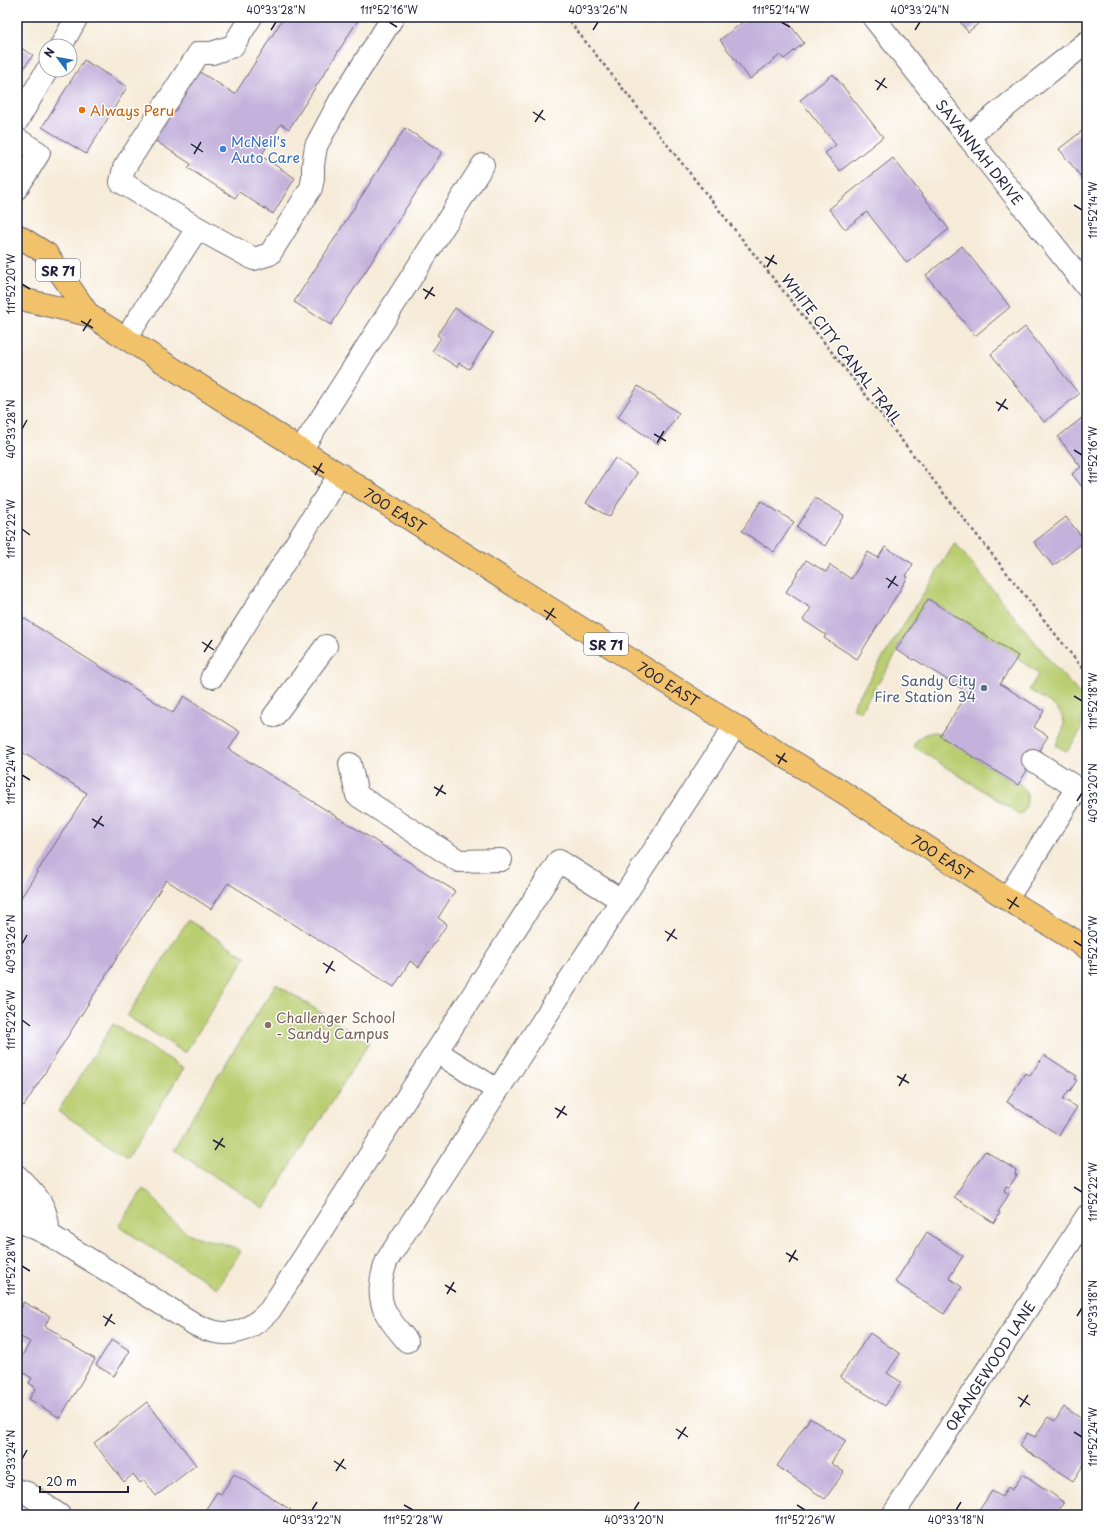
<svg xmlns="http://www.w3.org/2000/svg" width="1104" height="1532" font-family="'Playpen Sans',sans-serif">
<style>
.green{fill:#bace71;stroke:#6e7856}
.building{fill:#c4b2dc}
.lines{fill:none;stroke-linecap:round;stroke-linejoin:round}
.minor-casing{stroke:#6c6872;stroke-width:24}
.major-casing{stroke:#6c6872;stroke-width:24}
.path{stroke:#6c6872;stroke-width:2.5;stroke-dasharray:3 3;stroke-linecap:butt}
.minor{stroke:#fff;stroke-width:22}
.major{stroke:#f2c26a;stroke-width:22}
.ticks{fill:none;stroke:#22223b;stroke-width:1.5}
.food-dot{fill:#e8710a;stroke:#fff;stroke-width:1.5}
.shop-dot{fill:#3f7fe0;stroke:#fff;stroke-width:1.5}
.service-dot{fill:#5c6f8a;stroke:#fff;stroke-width:1.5}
.education-dot{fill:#8d6e63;stroke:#fff;stroke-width:1.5}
.labels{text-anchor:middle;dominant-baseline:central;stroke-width:3;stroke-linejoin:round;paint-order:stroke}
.shield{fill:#fff;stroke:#646476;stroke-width:1}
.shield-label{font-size:13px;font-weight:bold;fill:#22223b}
.food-label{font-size:14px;fill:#c56008;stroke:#fff;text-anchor:start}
.shop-label{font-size:14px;fill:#366cbe;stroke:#fff;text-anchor:start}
.street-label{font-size:14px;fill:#22223b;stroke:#fff}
.service-label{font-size:14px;fill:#4e5e75;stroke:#fff;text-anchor:end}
.education-label{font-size:14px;fill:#785e54;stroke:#fff;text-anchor:start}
.neatline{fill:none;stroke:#22223b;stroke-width:1.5}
.ticks-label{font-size:10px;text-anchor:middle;fill:#22223b}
</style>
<rect width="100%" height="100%" fill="#fff"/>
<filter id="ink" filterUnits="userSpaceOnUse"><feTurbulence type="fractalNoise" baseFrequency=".025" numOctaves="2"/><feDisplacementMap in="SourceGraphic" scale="8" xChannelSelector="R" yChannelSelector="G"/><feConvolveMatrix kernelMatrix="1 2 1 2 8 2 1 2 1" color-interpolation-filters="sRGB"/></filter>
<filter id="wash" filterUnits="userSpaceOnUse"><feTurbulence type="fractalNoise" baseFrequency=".012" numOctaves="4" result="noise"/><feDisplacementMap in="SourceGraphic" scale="16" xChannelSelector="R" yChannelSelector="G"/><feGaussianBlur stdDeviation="0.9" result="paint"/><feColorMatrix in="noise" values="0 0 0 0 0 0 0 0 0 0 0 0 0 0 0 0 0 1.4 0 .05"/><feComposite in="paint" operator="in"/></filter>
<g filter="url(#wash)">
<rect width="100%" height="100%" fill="#f6ebd8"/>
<g class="green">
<path d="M955 543 1052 663 1087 702V719L1082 718 1081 730 1067 752 1056 745C1059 739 1063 731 1064 724 1064 707 1041 698 1029 690L1039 673 1016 658 1018 655 928 599 896 649 898 651 860 712 852 707Z"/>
<path d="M934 732 942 734 941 736 1017 785 1019 783C1030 793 1029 803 1021 815L913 746C919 737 923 733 934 732Z"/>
<polygon points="188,920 246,957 185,1053 127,1016"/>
<polygon points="276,984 369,1043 264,1208 172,1149"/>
<polygon points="113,1024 184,1068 128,1156 58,1111"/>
<path d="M143 1189C160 1199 166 1219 183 1230 201 1242 223 1240 241 1251L217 1288 119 1227Z"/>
</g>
<g id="blocks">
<g class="building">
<polygon points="284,17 360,17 289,129 281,124 261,156 295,178 273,214 239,192 235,198 188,168 191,164 151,138 195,69 235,94"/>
<polygon points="749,17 784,17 804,43 784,59 780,55 750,79 720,40"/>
<polygon points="956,17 986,17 968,32"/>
<polygon points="17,46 33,55 17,78"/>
<polygon points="84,60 127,87 86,154 42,127"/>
<polygon points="833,74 883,137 840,171 825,153 836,145 800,100"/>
<polygon points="1087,127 1087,184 1059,149"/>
<polygon points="405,128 442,152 331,325 294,302"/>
<polygon points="893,158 949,229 907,263 867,212 845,229 829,209"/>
<polygon points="962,246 1010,307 975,336 926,275"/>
<polygon points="455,308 493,333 469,369 459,363 457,367 432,351 441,338 437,335"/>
<polygon points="1025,327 1079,394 1044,422 991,354"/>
<polygon points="638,386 679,413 658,444 618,417"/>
<polygon points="1087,414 1087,493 1072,474 1081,467 1058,437"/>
<polygon points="615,458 637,473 609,517 586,503"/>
<polygon points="815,498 844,515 825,546 797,528"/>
<polygon points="761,501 794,522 774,552 742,531"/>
<polygon points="1066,517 1085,541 1053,566 1034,542"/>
<polygon points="885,547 913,564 906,576 908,577 857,659 824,638 826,635 803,620 811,608 786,592 806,560 826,572 830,565 851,579 868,552 878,558"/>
<polygon points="928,599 1018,656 1000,684 1044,711 1034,727 1048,736 1018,785 940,736 968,693 914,659 913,660 896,650"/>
<polygon points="17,614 173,713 184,696 240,732 229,749 455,891 438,918 447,924 419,967 410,961 394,987 228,883 211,909 166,880 24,1106 17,1101 17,904 87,793 17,749"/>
<polygon points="1044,1055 1077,1076 1075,1079 1077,1080 1070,1091 1069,1090 1063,1099 1077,1107 1059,1135 1007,1102 1025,1073 1030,1076"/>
<polygon points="985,1151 1016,1170 1015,1175 1017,1175 1009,1187 1006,1186 1004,1191 1009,1194 998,1212 1000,1213 994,1223 954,1197"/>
<polygon points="927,1232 963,1256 949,1278 962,1287 944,1314 895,1282"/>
<polygon points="23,1302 50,1316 45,1326 62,1336 60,1338 95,1359 60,1418 29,1399 36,1388 29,1383 32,1378 17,1369 17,1365 30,1342 17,1335 17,1307 22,1308"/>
<polygon points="870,1333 900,1354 887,1373 901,1382 885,1406 840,1377"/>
<polygon points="112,1339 130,1351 114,1376 96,1365"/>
<polygon points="147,1402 196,1465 156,1496 144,1480 140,1483 133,1474 124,1482 94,1443"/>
<polygon points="1064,1407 1087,1422 1087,1459 1073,1481 1019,1446 1027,1433 1035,1437 1048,1417 1055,1421"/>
<polygon points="810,1418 846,1441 831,1463 844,1472 825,1499 777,1466"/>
<polygon points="234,1474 291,1510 288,1515 202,1515 217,1492 221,1494"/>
<polygon points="1023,1474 1064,1502 1055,1515 976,1515 992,1491 1002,1497 1008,1487 1012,1490"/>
</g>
</g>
</g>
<g filter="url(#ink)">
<use href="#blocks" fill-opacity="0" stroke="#6c6872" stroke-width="1"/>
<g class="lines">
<defs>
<g id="minor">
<path id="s1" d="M873 17 1087 287"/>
<polyline points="61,46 77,17"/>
<polyline points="17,121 47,70"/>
<polyline points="968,137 1087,42"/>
<polyline points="17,139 39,153 17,188"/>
<polyline points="201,230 121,182 124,168 199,53 212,53 233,46 251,17"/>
<polyline points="126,338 193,235 201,230 254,259 270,254 311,188 313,178 313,165 316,146 340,101 393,17"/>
<polyline points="301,450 483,165"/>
<polyline points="212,677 340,474"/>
<polyline points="274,716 326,646"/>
<polyline points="350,764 357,795 459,861 501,860"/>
<polyline points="1007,899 1077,788 1033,760"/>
<polyline points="437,1052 497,1090"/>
<path d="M17 1176C36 1195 49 1206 48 1234"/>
<polyline points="17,1199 44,1229"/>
<path d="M17 1220 48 1234 196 1325C226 1340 248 1334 270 1310L559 861 621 900"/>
<path d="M407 1341C400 1332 391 1323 386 1313 377 1297 381 1276 387 1260L735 726"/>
<polyline points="17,1490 27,1493 59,1515"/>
<path id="s2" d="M893 1515 1087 1216"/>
</g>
<g id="major">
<polyline points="17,235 47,254 89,315"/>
<path id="s3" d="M17 298 89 315 735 726 841 791 1007 899 1087 948"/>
</g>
</defs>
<use href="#minor" class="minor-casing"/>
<use href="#major" class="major-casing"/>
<polyline class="path" points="566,17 1087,674"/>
<use href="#minor" class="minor"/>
<use href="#major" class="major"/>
</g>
</g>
<path class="ticks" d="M389 22 397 27M781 22 790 27M271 30 276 22M593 30 598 22M915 30 920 22M875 80 887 88M877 90 885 78M533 112 545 120M535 122 543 110M191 144 203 152M194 154 201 142M1074 205 1082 210M765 257 777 264M767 267 774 255M22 284 30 289M423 289 435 296M425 299 433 287M81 321 93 328M83 331 91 319M996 402 1008 409M998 411 1006 399M22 429 27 420M654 434 666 441M657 443 664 431M1074 450 1082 455M313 466 324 473M315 475 322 463M22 529 30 535M886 578 898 586M888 588 896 576M544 610 556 618M546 620 554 608M202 642 214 650M204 652 212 640M1074 696 1082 701M776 755 787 762M778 764 785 753M22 775 30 780M434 787 446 794M436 796 443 785M1077 801 1082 793M92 819 104 826M94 828 102 816M1007 899 1019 907M1009 909 1017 897M665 931 677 939M667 941 675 929M1074 941 1082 946M22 944 27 935M323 963 335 971M326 973 333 961M22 1020 30 1026M897 1076 909 1083M899 1086 906 1074M555 1108 567 1115M557 1118 565 1106M213 1140 225 1147M215 1150 223 1138M1074 1187 1082 1192M786 1253 798 1260M789 1262 796 1250M22 1266 30 1271M445 1285 456 1292M447 1294 454 1282M103 1316 115 1324M1077 1316 1082 1308M105 1326 112 1314M1018 1397 1030 1405M1020 1407 1028 1395M676 1429 688 1437M1074 1432 1082 1437M678 1439 686 1427M22 1459 27 1450M334 1461 346 1469M336 1471 344 1459M404 1505 413 1510M797 1505 805 1510M312 1510 317 1502M634 1510 639 1502M956 1510 961 1502"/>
<circle class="food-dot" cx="82" cy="110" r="4"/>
<circle class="shop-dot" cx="223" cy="149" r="4"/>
<circle class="service-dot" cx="984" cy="688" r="4"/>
<circle class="education-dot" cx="268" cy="1025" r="4"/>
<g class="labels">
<g class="shield">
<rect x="36" y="259" width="44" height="22" rx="3"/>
<rect x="584" y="633" width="44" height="22" rx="3"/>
</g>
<g class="shield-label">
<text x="58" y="270">SR 71</text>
<text x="606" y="644">SR 71</text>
</g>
<g class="food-label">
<text x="90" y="110">Always Peru</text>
</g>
<g class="shop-label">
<text x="231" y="141">McNeil's<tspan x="231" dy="16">Auto Care</tspan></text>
</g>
<g class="street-label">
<text stroke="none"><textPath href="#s1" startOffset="172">SAVANNAH DRIVE</textPath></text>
<text transform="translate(842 349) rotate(52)">WHITE CITY CANAL TRAIL</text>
<text stroke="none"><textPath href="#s3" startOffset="437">700 EAST</textPath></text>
<text stroke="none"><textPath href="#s3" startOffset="761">700 EAST</textPath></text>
<text stroke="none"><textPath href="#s3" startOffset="1085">700 EAST</textPath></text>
<text stroke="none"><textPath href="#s2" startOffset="178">ORANGEWOOD LANE</textPath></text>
</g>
<g class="service-label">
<text x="976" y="680">Sandy City<tspan x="976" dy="16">Fire Station 34</tspan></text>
</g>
<g class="education-label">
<text x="276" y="1017">Challenger School<tspan x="276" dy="16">- Sandy Campus</tspan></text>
</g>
</g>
<rect width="1104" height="1532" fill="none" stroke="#fff" stroke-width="44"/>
<g transform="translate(58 58) rotate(302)"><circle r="19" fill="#ffffff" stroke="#a7a7b1"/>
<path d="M0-3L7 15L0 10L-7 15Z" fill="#1f6fb2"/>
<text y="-6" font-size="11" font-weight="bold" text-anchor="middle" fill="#22223b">N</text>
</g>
<path d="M40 1486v6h88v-6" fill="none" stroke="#22223b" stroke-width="2"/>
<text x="46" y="1486" font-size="12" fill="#22223b" stroke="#ffffff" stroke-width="3" paint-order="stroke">20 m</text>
<rect x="22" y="22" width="1060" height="1488" class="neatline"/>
<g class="ticks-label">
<text x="276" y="14">40°33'28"N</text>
<text x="389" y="14">111°52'16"W</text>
<text x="598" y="14">40°33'26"N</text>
<text x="781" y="14">111°52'14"W</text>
<text x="920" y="14">40°33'24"N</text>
<text transform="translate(1093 210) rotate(-90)" y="4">111°52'14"W</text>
<text transform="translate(11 284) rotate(-90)" y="4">111°52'20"W</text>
<text transform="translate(11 429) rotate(-90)" y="4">40°33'28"N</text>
<text transform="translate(1093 455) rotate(-90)" y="4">111°52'16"W</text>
<text transform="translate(11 529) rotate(-90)" y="4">111°52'22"W</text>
<text transform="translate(1093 701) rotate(-90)" y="4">111°52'18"W</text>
<text transform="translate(11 775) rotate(-90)" y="4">111°52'24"W</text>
<text transform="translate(1093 793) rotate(-90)" y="4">40°33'20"N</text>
<text transform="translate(11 944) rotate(-90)" y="4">40°33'26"N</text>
<text transform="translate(1093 946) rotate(-90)" y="4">111°52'20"W</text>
<text transform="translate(11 1020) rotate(-90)" y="4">111°52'26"W</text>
<text transform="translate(1093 1192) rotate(-90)" y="4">111°52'22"W</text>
<text transform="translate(11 1266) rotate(-90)" y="4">111°52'28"W</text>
<text transform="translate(1093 1308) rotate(-90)" y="4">40°33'18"N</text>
<text transform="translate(1093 1437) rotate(-90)" y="4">111°52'24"W</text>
<text transform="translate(11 1459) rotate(-90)" y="4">40°33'24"N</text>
<text x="312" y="1524">40°33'22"N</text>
<text x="413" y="1524">111°52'28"W</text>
<text x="634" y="1524">40°33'20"N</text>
<text x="805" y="1524">111°52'26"W</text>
<text x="956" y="1524">40°33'18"N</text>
</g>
</svg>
